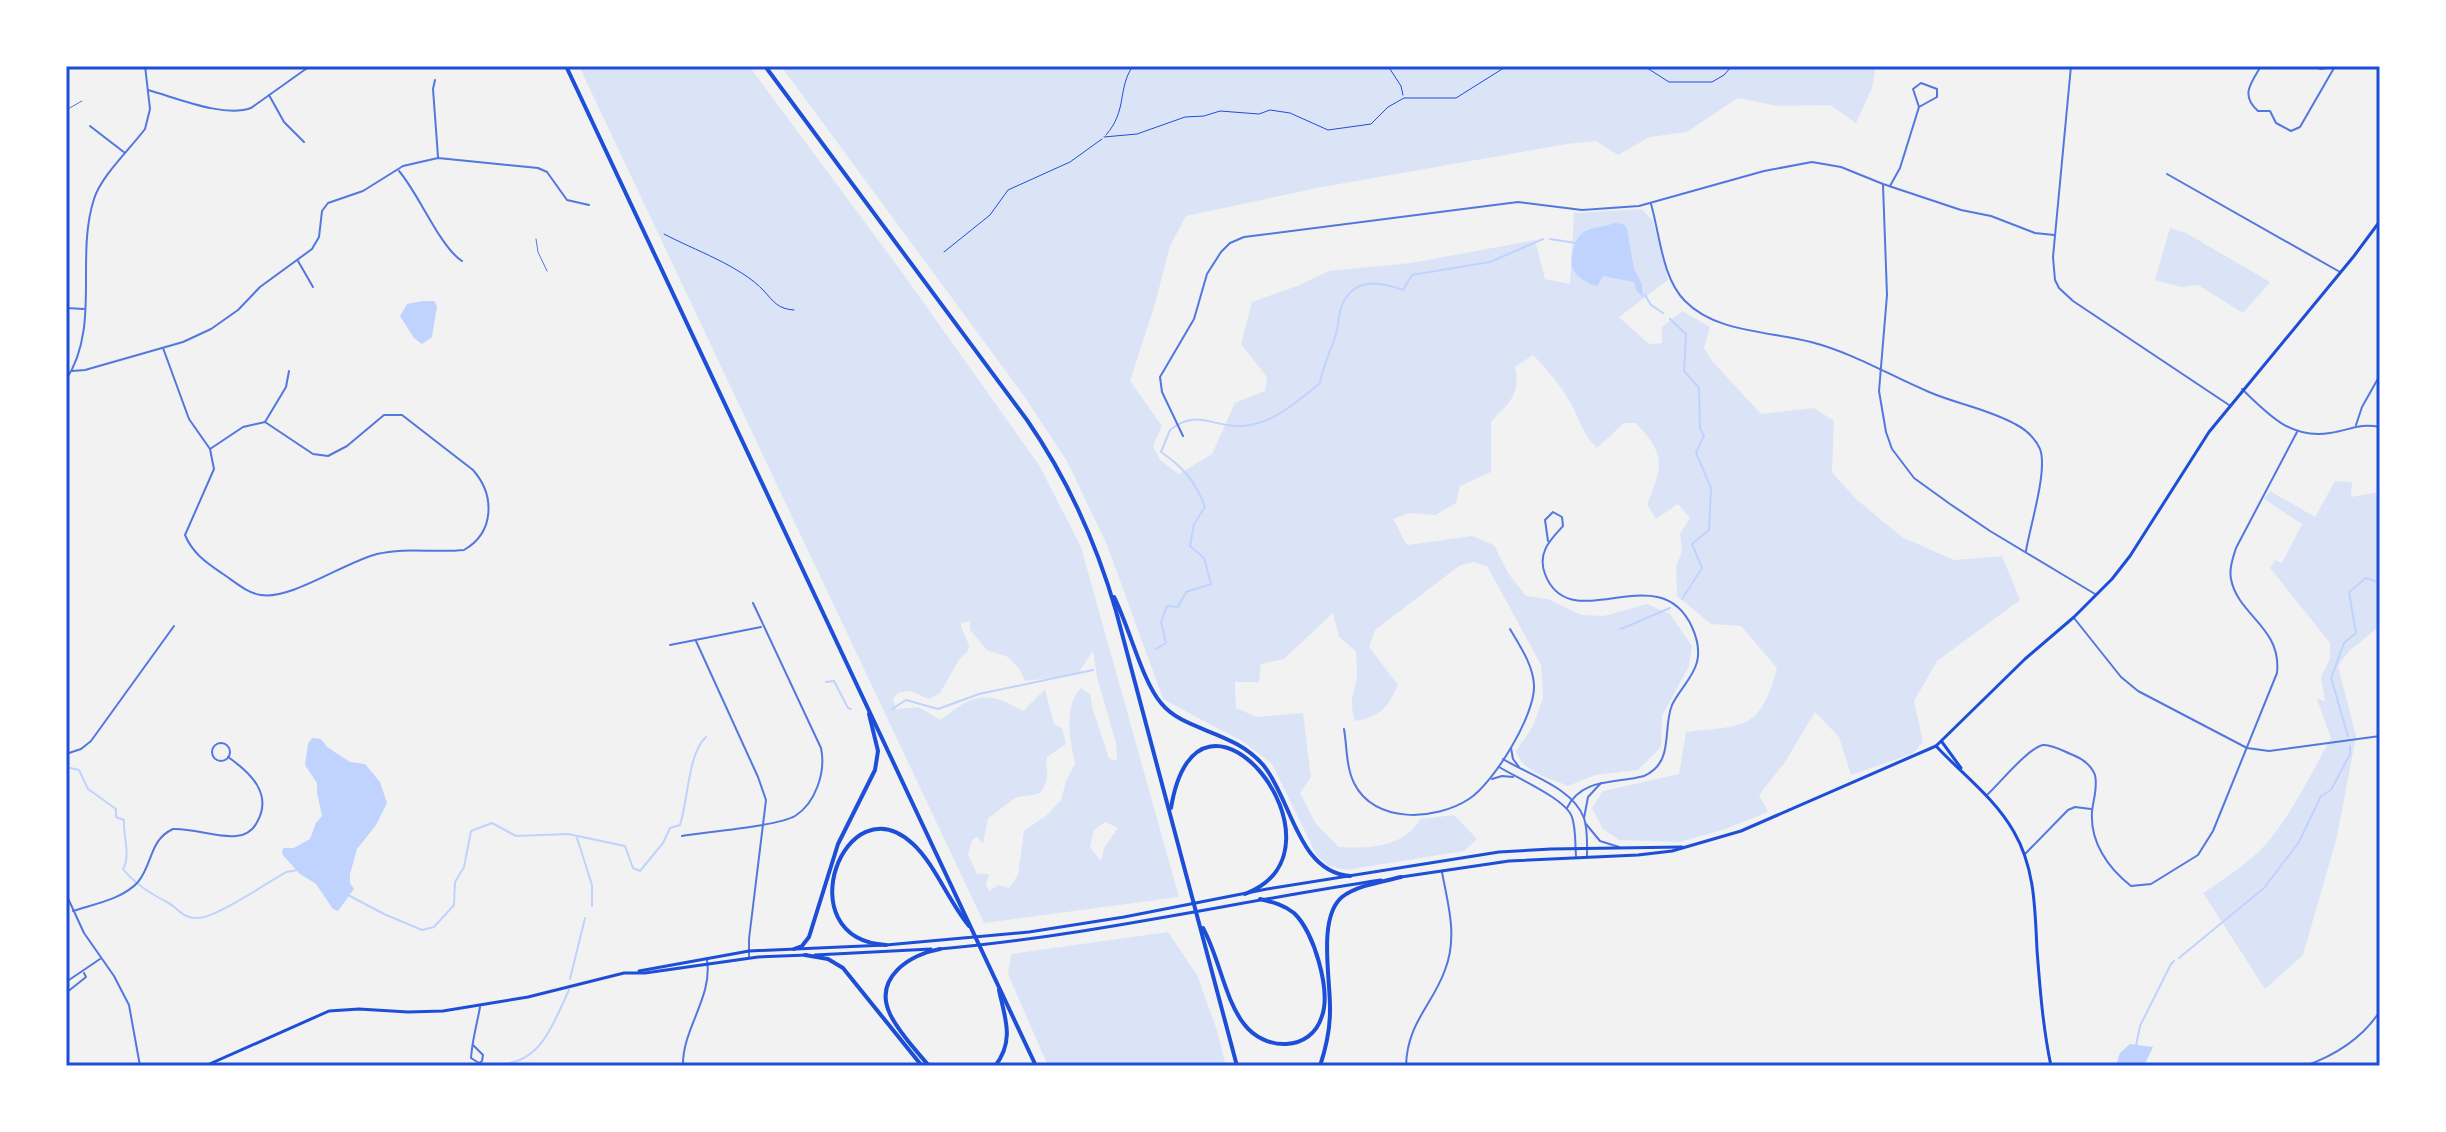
<svg xmlns="http://www.w3.org/2000/svg" width="2446" height="1132" font-family="'Space Grotesk',sans-serif">
<style>
.green{fill:#dbe4f7;fill-rule:evenodd}
.water{fill:#bfd3fe}
.lines{fill:none;stroke-linecap:round;stroke-linejoin:round}
.stream{stroke:#bfd3fe;stroke-width:2}
.path{stroke:#1d4ed8;stroke-width:1}
.service{stroke:#5277de;stroke-width:1}
.minor{stroke:#5277de;stroke-width:2}
.tertiary{stroke:#5277de;stroke-width:2}
.secondary{stroke:#1d4ed8;stroke-width:3}
.primary{stroke:#1d4ed8;stroke-width:3}
.motorway{stroke:#1d4ed8;stroke-width:4}
.neatline{fill:none;stroke:#1d4ed8;stroke-width:3}
</style>
<rect width="100%" height="100%" fill="#f2f2f2"/>
<g class="green">
<path d="M579 66H749L904 275 1039 465 1081 547 1179 897 984 923ZM970 621V630L987 650 1008 657 1020 670 1025 681 1077 675 1093 651 1097 677 1116 743 1117 758 1114 761 1109 758 1093 710 1090 694 1081 688C1063 707 1070 741 1075 764L1066 781 1061 800 1047 815 1024 831 1018 875 1009 888 998 885 989 891 986 884 989 874H977L968 854 972 840 977 837 983 844 988 818C997 813 1005 804 1014 799 1027 792 1041 801 1046 782 1049 775 1045 765 1047 757L1066 744 1062 728 1054 724 1045 689 1023 711C1001 699 985 691 961 705 954 709 948 716 940 720L919 707 896 709 893 699 898 693 910 691 929 699 940 693 959 660 968 651 969 645 961 627V623ZM1105 822 1118 828 1104 848 1101 861 1090 847 1094 830Z"/>
<path d="M781 66H1876L1872 88 1856 123 1830 105 1777 106 1738 98 1687 132 1650 137 1618 155 1596 141 1567 144 1322 187 1186 216 1170 246 1155 304 1130 381 1162 426 1153 446 1160 460 1179 474 1212 454 1235 403 1265 391 1267 377 1241 344 1252 302 1297 286 1329 271 1411 263 1535 240 1545 279 1570 284 1574 213 1642 209 1653 221 1668 280 1619 317 1649 344 1662 343V327L1682 311 1710 327 1704 348 1713 362 1761 414 1814 408 1834 421 1832 472 1856 499 1902 537 1954 560 2002 556 2020 600 1937 661 1914 701 1923 742 1912 754 1851 775 1839 737 1815 712 1785 762 1759 795 1768 812 1725 829 1680 842 1619 840 1603 829 1592 808 1603 791 1679 774 1686 732C1744 725 1760 732 1777 668L1741 626 1711 624 1677 596 1676 566 1682 552 1680 534 1690 518 1678 504 1656 519 1647 504C1663 466 1666 455 1636 423H1624L1597 448C1583 436 1579 417 1570 402 1560 384 1547 370 1533 355L1515 367C1521 396 1509 402 1491 422V472L1460 486 1456 503 1435 515 1409 513 1393 519 1407 545 1472 536 1494 545 1508 573 1526 596 1548 599 1581 615 1604 616 1647 604 1670 614 1692 646 1689 666 1662 716 1661 747 1638 770 1595 775 1568 786C1549 778 1522 772 1516 751L1533 726 1543 698 1541 665 1487 566 1473 562 1459 566 1375 630 1369 647 1398 685C1389 706 1379 718 1355 721 1347 696 1357 692 1357 671 1357 664 1356 657 1356 651L1339 637 1333 613 1284 659 1261 664 1259 682H1235L1236 708 1257 717 1303 713 1311 777 1300 793 1316 824 1339 847C1368 849 1405 847 1420 819L1454 815 1477 839 1464 851 1346 870 1329 866 1317 856 1272 764 1245 743 1163 699 1107 545 1067 461 1024 396Z"/>
<polygon points="2170,228 2186,233 2270,282 2243,313 2198,285 2181,287 2155,280"/>
<path d="M2335 481 2352 482 2351 497 2380 492V626L2349 651 2338 666 2356 736 2337 837 2303 955 2265 989 2203 893C2225 878 2248 864 2266 844 2293 813 2311 773 2331 738L2317 699 2325 701 2321 677 2330 659V643L2270 568 2275 560 2282 563 2302 524 2264 499 2270 491 2315 517Z"/>
<polygon points="1168,932 1197,975 1217,1030 1226,1066 1048,1066 1008,974 1011,954"/>
</g>
<g class="water">
<path d="M1614 223 1623 224 1627 229 1634 269 1642 284 1643 297 1636 290 1634 282 1603 276 1597 286C1588 284 1575 276 1572 267 1570 257 1575 237 1584 232 1592 227 1605 227 1614 223Z"/>
<polygon points="423,301 434,301 437,306 432,337 422,344 414,338 400,316 407,304"/>
<polygon points="312,738 321,739 327,747 350,762 365,764 380,782 387,803 376,825 357,849 350,874 350,883 354,889 338,911 333,909 316,884 300,874 282,854 283,848 294,848 310,839 316,823 322,816 317,792 317,783 305,765 308,744"/>
<polygon points="2130,1044 2153,1047 2144,1066 2116,1066 2120,1053"/>
</g>
<g class="lines">
<g class="stream">
<polyline points="1550,239 1576,243"/>
<polyline points="1645,295 1651,305 1663,313"/>
<polyline points="1670,319 1686,334 1684,371 1699,388 1700,429 1704,435 1696,453 1711,488 1709,530 1692,544 1702,568 1682,599"/>
<polyline points="1621,629 1670,608"/>
<path d="M1156 649 1166 643 1161 622 1167 606 1178 607 1186 592 1211 584 1204 558 1190 546 1194 524 1205 507C1196 482 1183 467 1161 452L1170 430C1196 408 1214 428 1243 426 1273 424 1298 401 1320 383 1323 365 1331 351 1336 334 1339 324 1338 312 1343 303 1356 277 1380 282 1403 290L1412 275 1490 262 1543 239"/>
<polyline points="826,682 834,681 848,708 851,709"/>
<polyline points="892,709 906,700 938,709 979,694 1093,670"/>
<polyline points="2348,736 2331,678 2344,643 2356,633 2349,592 2366,578 2377,582 2380,579"/>
<path d="M66 767 79 770 88 789 116 809V817L124 820C123 836 131 855 123 869 134 883 151 894 167 902 178 908 183 919 198 918 215 918 269 882 286 872L298 870"/>
<polyline points="577,838 592,885 592,906"/>
<path d="M348 895 384 914 422 930 434 927 454 905 455 882 464 867 471 831 492 823 516 836 568 834 625 846 633 868 640 871 663 843 670 828 680 825C688 801 688 753 706 737"/>
<polyline points="2179,958 2264,888 2299,842 2321,796 2331,790 2350,754 2350,746"/>
<polyline points="570,979 585,918"/>
<polyline points="2136,1046 2140,1026 2171,964 2174,961"/>
<path d="M508 1066 510 1063C544 1056 555 1019 569 990"/>
</g>
<g class="path">
<polyline points="1388,66 1401,86 1403,95"/>
<polyline points="1644,66 1669,82 1712,82 1724,75 1732,66"/>
<path d="M1106 135C1128 110 1117 88 1133 66"/>
<polyline points="1104,137 1137,134 1185,117 1204,116 1220,111 1259,114 1270,110 1290,113 1328,130 1371,124 1388,107 1404,98 1456,98 1507,66"/>
<path d="M664 234C694 250 741 266 764 291 774 302 778 309 794 310"/>
<polyline points="944,252 990,215 1008,190 1070,162 1102,139"/>
</g>
<g class="service">
<polyline points="66,110 82,101"/>
<polyline points="536,239 538,252 547,271"/>
</g>
<g class="minor">
<path d="M2261 66C2251 83 2240 95 2258 111H2270L2276 123 2291 131 2300 127 2334 68"/>
<polyline points="2311,66 2321,69 2342,66"/>
<polyline points="2377,66 2380,68"/>
<polyline points="435,80 433,89 438,157"/>
<path d="M148 90C177 98 224 118 251 108L310 66"/>
<polyline points="269,95 284,122 304,142"/>
<polyline points="90,126 125,153"/>
<path d="M399 171C419 194 440 247 462 261"/>
<polyline points="2167,174 2340,272"/>
<polyline points="1883,185 1887,295 1879,391 1886,432 1892,449 1914,478 1950,504 1990,531 2095,594"/>
<polyline points="1890,186 1900,168 1919,107 1937,97 1937,89 1921,83 1913,89 1919,107"/>
<path d="M1651 204C1660 235 1662 278 1685 301 1716 333 1770 331 1811 342 1853 353 1889 375 1929 392 1957 404 1988 409 2015 424 2025 429 2035 438 2040 449 2048 470 2030 526 2026 551"/>
<polyline points="298,261 313,287"/>
<polyline points="66,308 84,309"/>
<path d="M163 348 189 419 210 449 243 427 265 422 313 454 328 456 347 446 384 415H402L473 470C495 495 495 532 464 550 435 553 405 547 377 554 345 562 291 600 261 595 247 593 235 582 223 574 207 563 193 554 185 535L214 469 210 449"/>
<polyline points="72,371 85,370 183,342 211,329 238,310 260,287 312,249 319,237 322,211 328,203 363,191 403,166 438,158 538,168 547,172 567,200 589,205"/>
<path d="M66 380C101 326 75 258 94 199 101 176 130 149 145 129L150 109 145 66"/>
<polyline points="265,422 286,387 289,371"/>
<polyline points="2356,425 2362,407 2380,375"/>
<polyline points="1183,436 1162,392 1160,377 1194,319 1207,274 1221,252 1230,243 1244,237 1518,202 1582,210 1639,206 1764,171 1812,162 1841,167 1883,184 1961,210 1991,216 2035,233 2054,235"/>
<path d="M1548 541 1545 520 1553 512 1562 517 1563 526C1550 540 1537 553 1545 574 1570 640 1659 554 1692 627 1697 638 1700 650 1697 662 1693 678 1679 690 1672 705 1662 730 1675 762 1644 776 1616 784 1582 777 1567 808"/>
<polyline points="2074,618 2121,677 2138,691 2247,748 2269,751 2380,736"/>
<polyline points="696,641 758,777 766,800 749,939 749,958"/>
<polyline points="670,645 761,627"/>
<path d="M1344 729C1347 746 1346 767 1354 783 1374 824 1435 821 1469 799 1493 784 1536 714 1534 685 1533 665 1520 646 1510 629"/>
<circle cx="221" cy="752" r="9"/>
<polyline points="1511,748 1513,759 1519,767"/>
<polyline points="66,754 81,749 91,741 174,626"/>
<path d="M1503 759C1529 775 1573 788 1584 818 1588 830 1587 844 1587 857"/>
<path d="M1499 767C1517 778 1566 799 1572 817 1576 829 1575 843 1576 856"/>
<polyline points="1492,779 1502,776 1513,777"/>
<path d="M1988 794C2000 783 2028 748 2043 745 2052 744 2065 752 2073 755 2083 759 2091 765 2095 775 2098 788 2093 800 2092 812 2090 842 2108 868 2131 886L2151 884 2198 855 2213 831 2277 673C2282 627 2238 616 2231 579 2229 568 2233 558 2236 548L2297 432"/>
<polyline points="1584,818 1588,797 1601,783"/>
<polyline points="1586,824 1600,841 1619,847"/>
<path d="M682 836C706 832 778 826 795 816 816 803 826 771 821 748L753 603"/>
<polyline points="2025,854 2068,810 2075,807 2091,809"/>
<polyline points="66,894 84,933 114,976 129,1005 140,1066"/>
<path d="M73 911C94 904 123 899 138 882 153 864 149 840 173 829 194 828 215 838 236 836 244 836 252 831 256 824 274 795 251 773 228 757"/>
<polyline points="66,982 100,959"/>
<polyline points="66,993 86,977 84,973"/>
<path d="M473 1045 483 1055 482 1061 479 1063 471 1058C472 1041 477 1024 480 1007"/>
<path d="M683 1066C682 1029 713 997 707 960"/>
<path d="M2305 1066C2336 1055 2362 1039 2380 1011"/>
</g>
<g class="tertiary">
<polyline points="2071,66 2053,257 2055,280 2059,288 2073,301 2229,405"/>
<path d="M2242 389C2269 415 2290 439 2330 433 2351 430 2358 423 2380 427"/>
<path d="M1406 1066C1407 1023 1432 1006 1445 970 1458 936 1448 905 1442 872"/>
</g>
<g class="secondary">
<polyline points="1942,742 1961,768"/>
<path d="M1936 746C1962 774 1994 797 2014 832 2035 868 2035 909 2037 950 2040 989 2043 1028 2051 1066"/>
</g>
<g class="primary">
<polyline points="1401,877 1509,861 1638,855 1672,851 1741,831 1936,746 2025,659 2074,617 2112,579 2130,556 2209,432 2354,256 2380,221"/>
<path d="M939 949C1088 936 1234 902 1381 880"/>
<polyline points="815,955 931,949"/>
<polyline points="639,971 749,951 886,945 1029,932 1124,917 1267,889 1499,852 1551,849 1682,847"/>
<polyline points="205,1066 329,1011 359,1009 408,1012 443,1011 528,997 624,973 645,973 758,957 807,955"/>
</g>
<g class="motorway">
<polyline points="566,66 1036,1066"/>
<path d="M765 66 1027 420C1067 478 1096 542 1116 611L1237 1066"/>
<path d="M1114 597C1129 626 1142 681 1161 703 1184 732 1234 730 1264 766 1292 801 1298 872 1350 876"/>
<path d="M1171 808C1198 645 1361 850 1245 894"/>
<path d="M1203 928C1219 957 1225 1000 1244 1024 1264 1051 1311 1053 1322 1016 1331 990 1314 932 1294 913 1284 905 1273 902 1260 899"/>
<path d="M886 945C785 939 845 780 913 844 934 863 949 902 969 926"/>
<polyline points="794,949 802,946 809,937 838,844 875,770 878,751 869,714"/>
<polyline points="805,955 828,959 843,968 922,1066"/>
<path d="M929 1066C916 1050 899 1033 890 1014 873 978 910 954 940 949"/>
<path d="M995 1066C1015 1041 1005 1018 999 990"/>
<path d="M1320 1066C1326 1048 1330 1030 1330 1011 1331 981 1317 918 1342 897 1358 885 1382 882 1401 877"/>
</g>
</g>
<rect width="2446" height="1132" fill="none" stroke="#ffffff" stroke-width="136"/>
<rect x="68" y="68" width="2310" height="996" class="neatline"/>
</svg>
